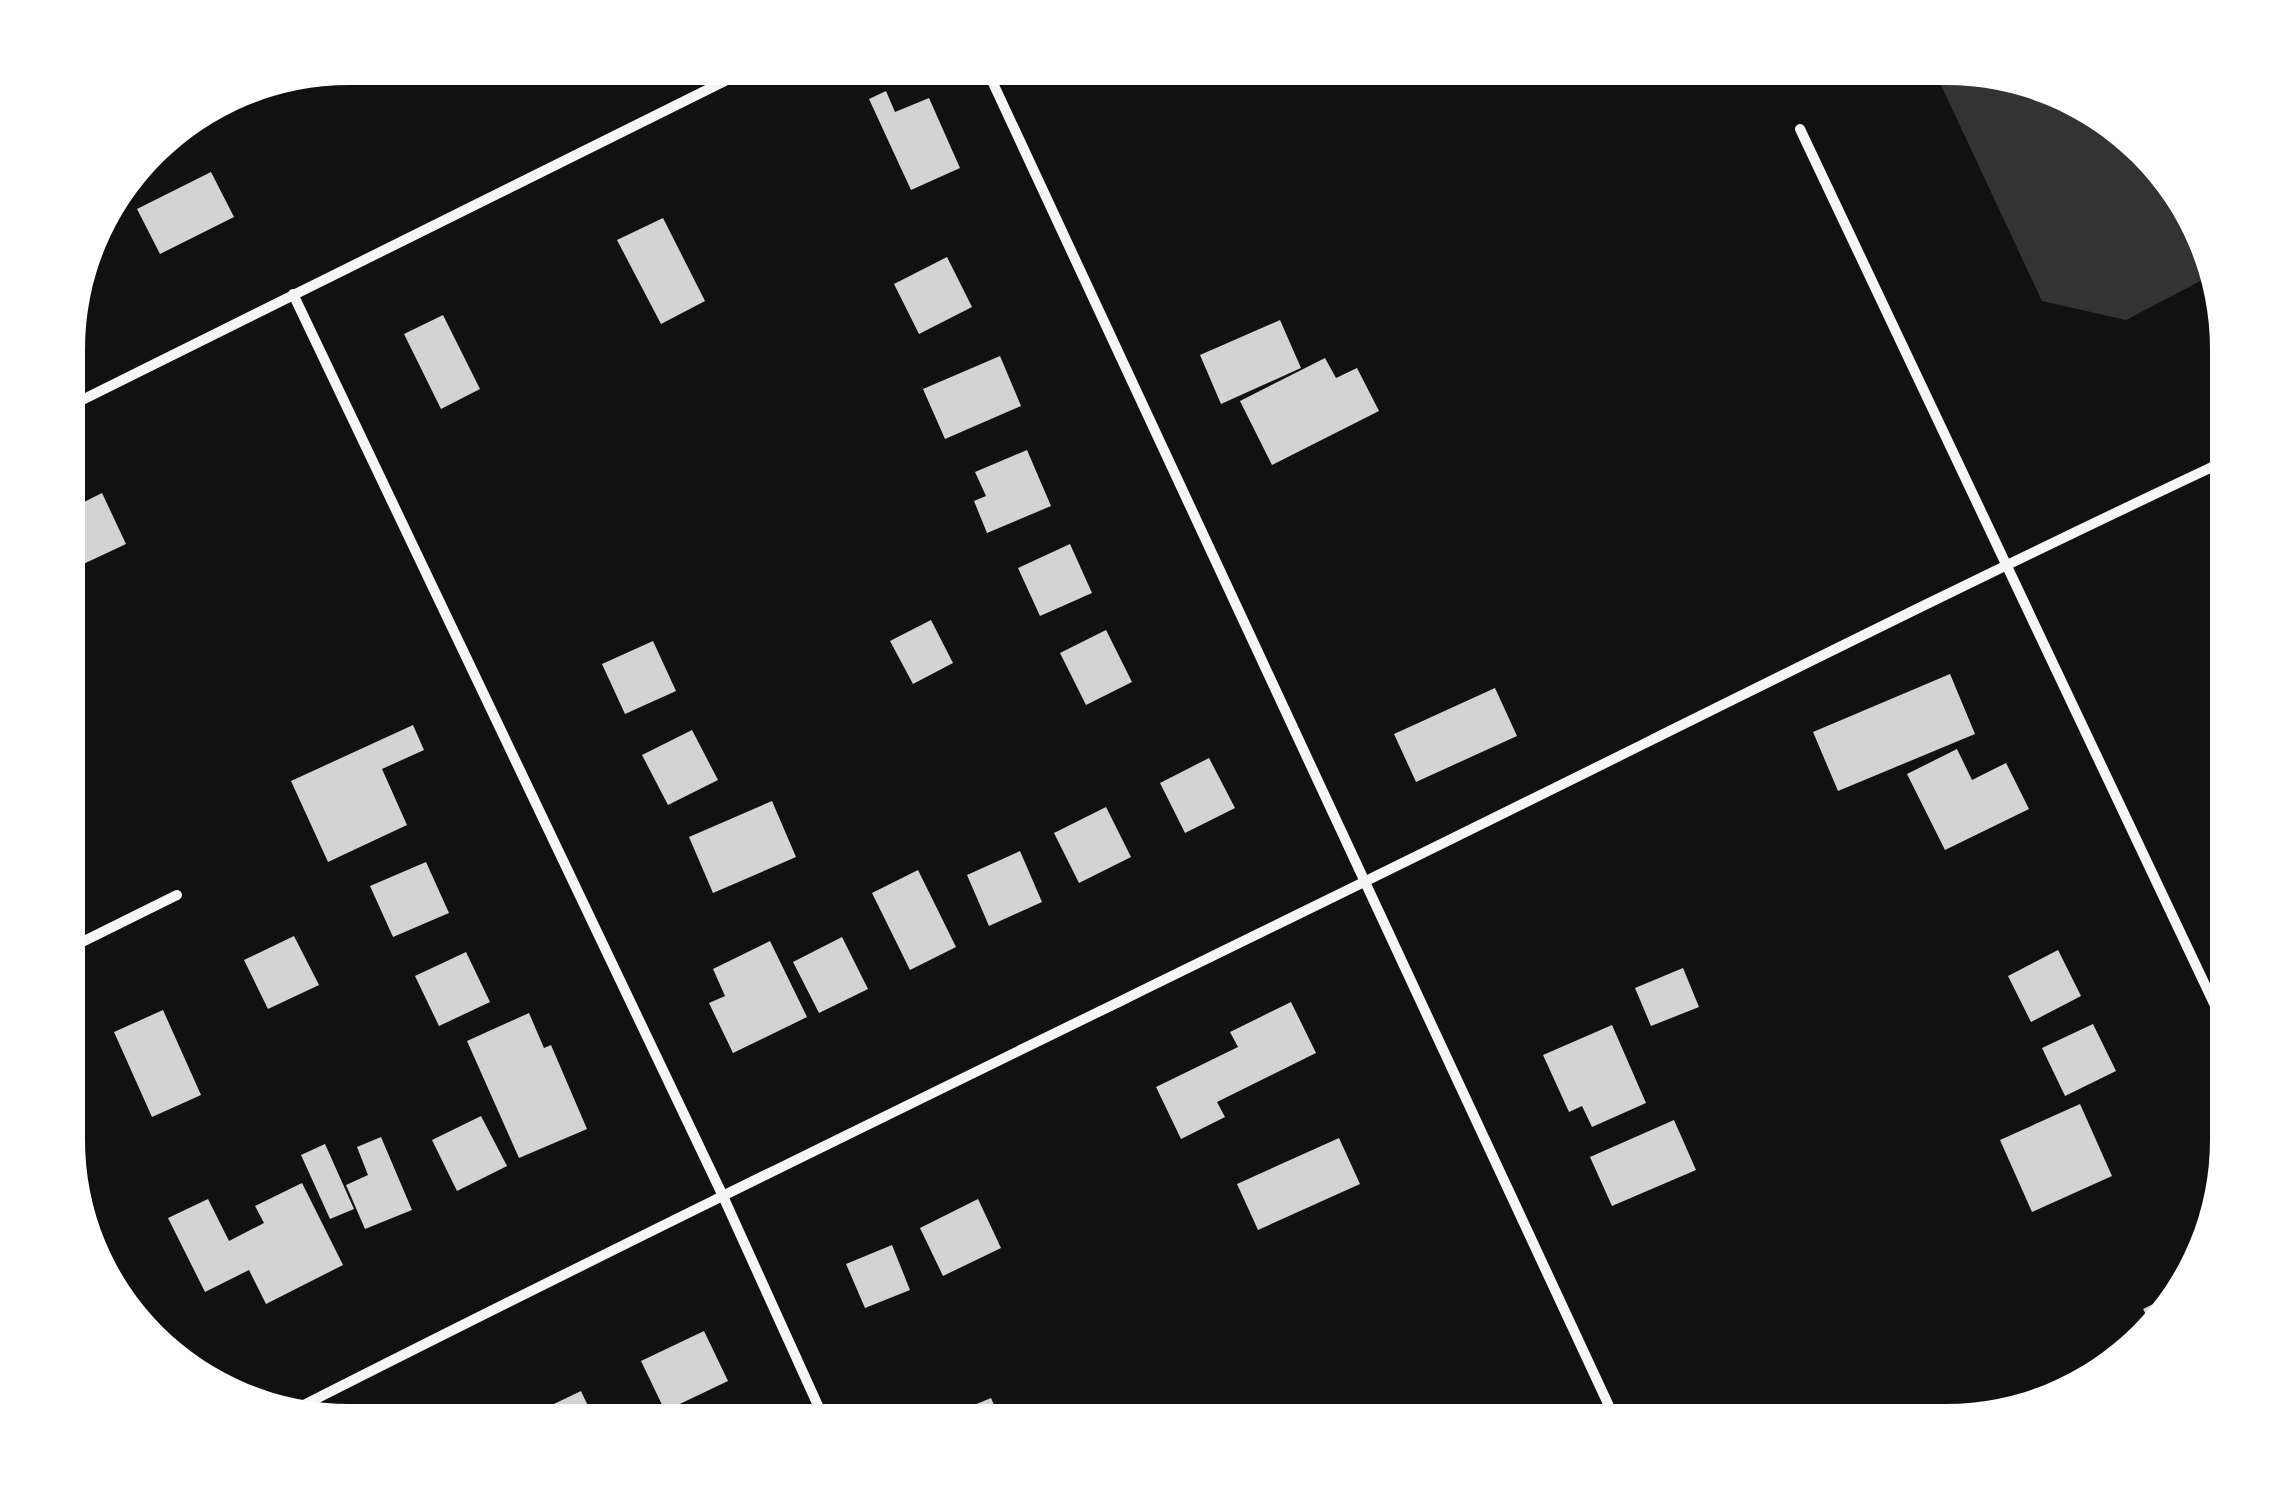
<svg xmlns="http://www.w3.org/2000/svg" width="2295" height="1489" font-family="'Open Sans',sans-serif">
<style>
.water{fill:#333}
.building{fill:#d3d3d3}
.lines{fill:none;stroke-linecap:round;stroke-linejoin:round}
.minor{stroke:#f5f5f5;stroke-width:10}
</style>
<rect width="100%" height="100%" fill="#111"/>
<polygon class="water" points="1933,68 1947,68 2103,115 2190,209 2210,276 2126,320 2042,301"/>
<g class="building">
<polygon points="886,91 895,112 929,98 960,168 911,190 869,99"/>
<polygon points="211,172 234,217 160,254 137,209"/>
<polygon points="663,218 705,301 661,324 617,240"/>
<polygon points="947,257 972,307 919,334 894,284"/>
<polygon points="443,315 480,389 441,409 404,334"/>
<polygon points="1280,320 1301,368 1221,404 1200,355"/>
<polygon points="1000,356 1021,406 945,439 923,389"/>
<polygon points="1325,358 1336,378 1357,368 1379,411 1272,465 1240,401"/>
<polygon points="1027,450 1051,506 987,533 974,501 986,496 975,472"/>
<polygon points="102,493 126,544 77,567 70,553 70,509"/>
<polygon points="1070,544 1092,593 1040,616 1018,568"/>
<polygon points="931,620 953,663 913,684 890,641"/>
<polygon points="1106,630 1132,682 1086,705 1060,653"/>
<polygon points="653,641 676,691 625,714 602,664"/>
<polygon points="1950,674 1975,734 1838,791 1813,732"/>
<polygon points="1495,688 1517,736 1416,782 1394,734"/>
<polygon points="413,725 424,750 382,769 407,825 328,862 291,781"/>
<polygon points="692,730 718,780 668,805 642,755"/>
<polygon points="1957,749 1972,780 2006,763 2029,809 1945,850 1907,774"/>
<polygon points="1209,758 1235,808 1185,833 1160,783"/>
<polygon points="772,801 796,857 713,893 689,837"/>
<polygon points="1106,807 1131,857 1079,883 1054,833"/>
<polygon points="1020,851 1042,902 989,926 967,875"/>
<polygon points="426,862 449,913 393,937 370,886"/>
<polygon points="918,870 956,947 910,970 872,893"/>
<polygon points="294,936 319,985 268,1009 244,960"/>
<polygon points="842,937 868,989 819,1013 793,962"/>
<polygon points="770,941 807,1017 733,1053 709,1003 725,996 713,969"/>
<polygon points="2058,950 2081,996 2031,1022 2008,976"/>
<polygon points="466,952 490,1002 439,1026 415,976"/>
<polygon points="1683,968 1699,1007 1651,1026 1635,988"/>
<polygon points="1291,1002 1316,1053 1217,1102 1225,1117 1181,1139 1156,1087 1238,1047 1230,1032"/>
<polygon points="163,1010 201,1095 152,1117 114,1032"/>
<polygon points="529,1013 544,1048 551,1045 587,1129 519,1158 467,1041"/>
<polygon points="2093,1024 2116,1071 2065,1096 2042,1048"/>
<polygon points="1612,1025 1646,1103 1592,1127 1582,1106 1569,1112 1543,1055"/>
<polygon points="2080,1104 2112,1176 2032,1212 2000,1140"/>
<polygon points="481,1116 507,1166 457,1191 432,1140"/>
<polygon points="1674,1120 1696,1170 1612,1206 1590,1157"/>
<polygon points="381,1137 412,1210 365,1229 346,1185 368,1175 357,1147"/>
<polygon points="1339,1138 1360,1184 1258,1230 1237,1184"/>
<polygon points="325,1144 354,1209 330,1219 301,1155"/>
<polygon points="302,1183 343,1265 266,1304 249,1270 205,1292 168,1218 208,1199 229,1241 264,1223 255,1206"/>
<polygon points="978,1199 1001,1248 943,1276 920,1228"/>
<polygon points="892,1245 910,1290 865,1308 846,1264"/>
<polygon points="2182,1290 2180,1297 2151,1324 2143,1309"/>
<polygon points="704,1331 728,1381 665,1411 641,1361"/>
<polygon points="581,1391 595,1421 534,1421 531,1415"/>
<polygon points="991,1398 1001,1421 953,1421 950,1415"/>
</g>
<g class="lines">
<g class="minor">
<polyline points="986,68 1616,1421"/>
<polyline points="1800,129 2227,1031"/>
<polyline points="293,294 722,1194 825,1421"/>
<polyline points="70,406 751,68"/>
<polyline points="70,948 177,895"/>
<path d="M300 1407C653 1228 1009 1056 1364 882 1652 741 1937 596 2227 460"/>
</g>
</g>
<path d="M0 0H2295V1489H0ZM349 85H1946A264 264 0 0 1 2210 349V1140A264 264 0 0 1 1946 1404H349A264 264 0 0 1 85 1140V349A264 264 0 0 1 349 85Z" fill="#fefefe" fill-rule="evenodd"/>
</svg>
